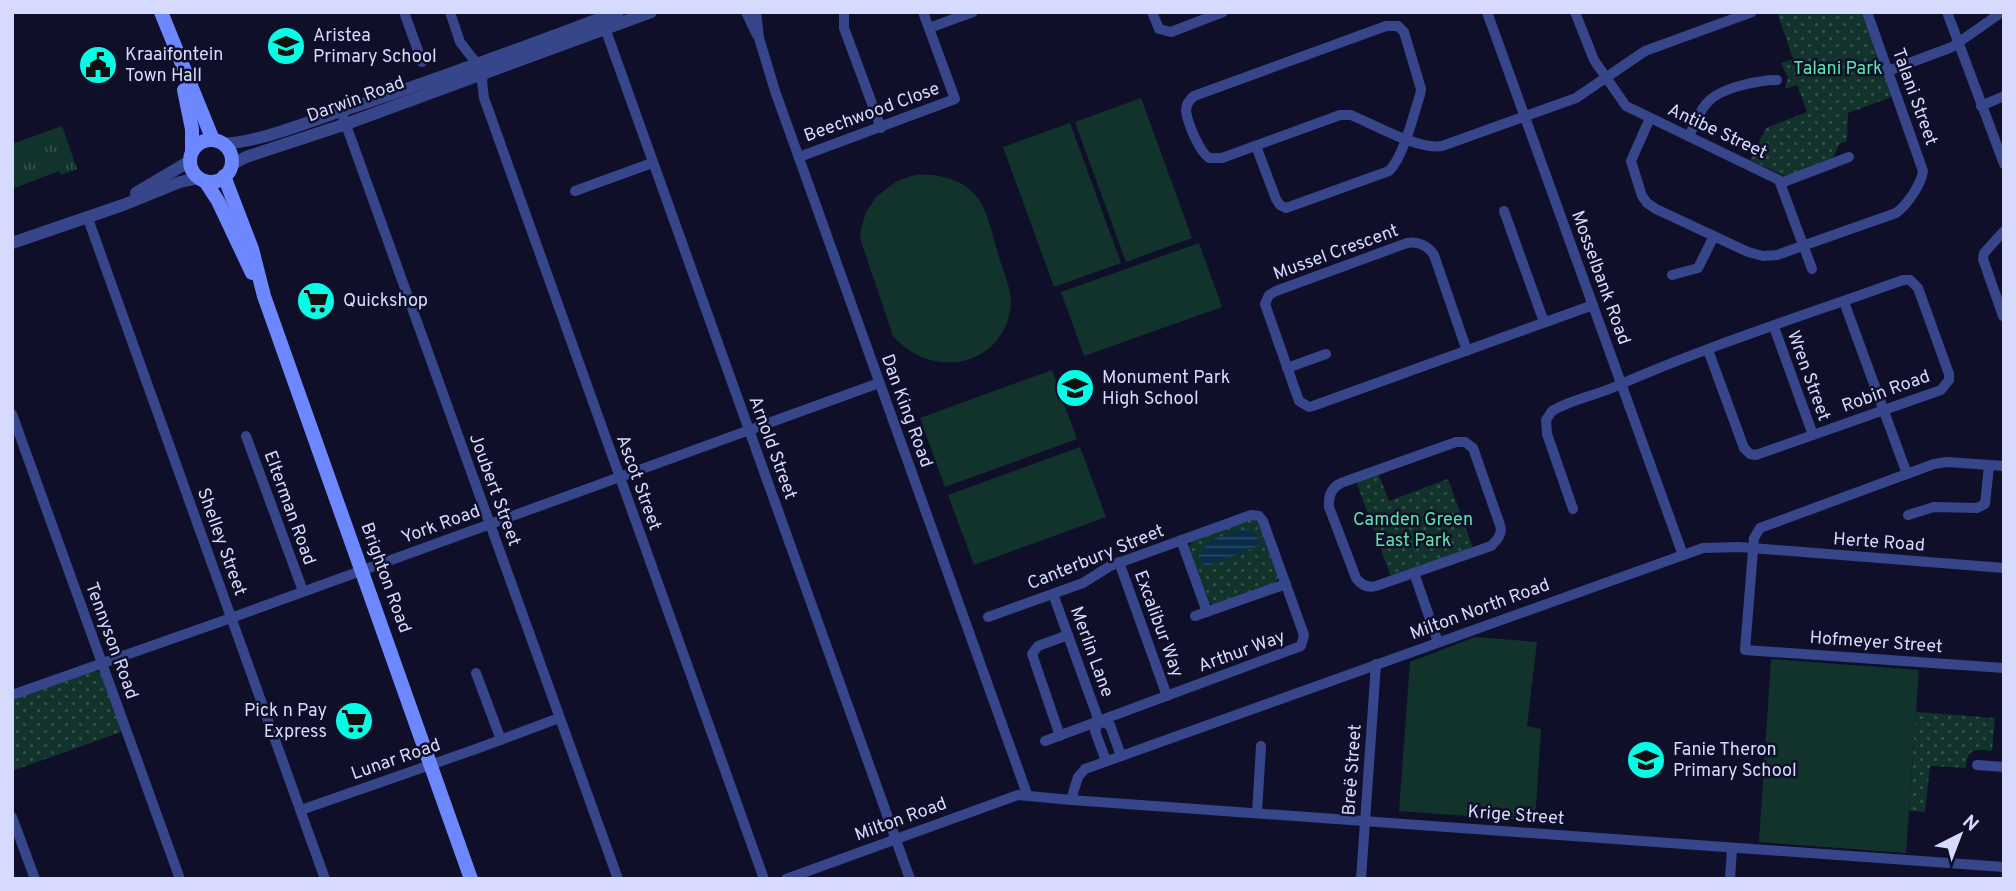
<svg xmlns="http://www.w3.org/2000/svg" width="2016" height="891" font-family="Overpass,sans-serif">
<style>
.grass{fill:url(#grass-tufts)}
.park{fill:url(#park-dots)}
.garden{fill:#11332b}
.water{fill:url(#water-rules)}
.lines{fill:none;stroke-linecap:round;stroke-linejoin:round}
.minor{stroke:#37458a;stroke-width:10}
.tertiary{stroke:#37458a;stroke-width:12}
.secondary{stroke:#6d87ff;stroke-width:14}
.labels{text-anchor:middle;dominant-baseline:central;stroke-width:5;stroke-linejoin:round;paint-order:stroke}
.poi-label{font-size:18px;fill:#d6daff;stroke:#0f0f29;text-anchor:start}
.park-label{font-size:18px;fill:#5be6a7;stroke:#0f0f29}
.street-label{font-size:18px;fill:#d6daff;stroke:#0f0f29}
</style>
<defs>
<pattern id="grass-tufts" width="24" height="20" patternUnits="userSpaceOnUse" patternTransform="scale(1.75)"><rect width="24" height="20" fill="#11332b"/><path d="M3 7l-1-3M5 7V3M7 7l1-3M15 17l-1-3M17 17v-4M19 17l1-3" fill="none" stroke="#33504b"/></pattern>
<pattern id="park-dots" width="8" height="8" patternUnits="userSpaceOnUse" patternTransform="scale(1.75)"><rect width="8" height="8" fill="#11332b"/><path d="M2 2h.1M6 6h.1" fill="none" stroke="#33504b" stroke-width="1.8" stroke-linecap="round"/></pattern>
<pattern id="water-rules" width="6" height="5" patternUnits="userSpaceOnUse" patternTransform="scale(1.75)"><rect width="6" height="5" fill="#082c49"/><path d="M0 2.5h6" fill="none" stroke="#2b4a64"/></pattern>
</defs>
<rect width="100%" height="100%" fill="#0f0f29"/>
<polygon class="grass" points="62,126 77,169 61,175 59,171 12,189 12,144"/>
<g class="park">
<polygon points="1777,12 1864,12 1894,96 1848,113 1847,141 1839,144 1833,158 1787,177 1750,160 1766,128 1807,112 1797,85 1785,89 1788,78 1781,63 1793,59"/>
<polygon points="1378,473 1389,501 1448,479 1473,548 1391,577 1356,481"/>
<polygon points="1251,519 1260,523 1279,576 1275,584 1214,606 1206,601 1188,549 1192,541"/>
<polygon points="96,671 102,673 124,731 12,771 12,699"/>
<path d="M1916 712 1995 718 1992 751C1975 750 1967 747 1966 768L1930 766 1925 812 1909 811Z"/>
</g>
<g class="garden">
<polygon points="1141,98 1192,238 1126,262 1075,122"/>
<polygon points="1070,123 1121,263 1054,287 1003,147"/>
<path d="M915 175C939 173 969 180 981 203 990 219 994 242 1000 260 1005 277 1014 294 1010 312 998 370 928 378 893 336L860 238 861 229 866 212 876 197 897 181Z"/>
<polygon points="1199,243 1222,307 1084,356 1061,292"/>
<polygon points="1052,370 1077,439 945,487 920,418"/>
<polygon points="1080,447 1106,517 974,565 948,495"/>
<polygon points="1475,637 1537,642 1527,726 1541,729 1535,821 1399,811 1410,662"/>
<polygon points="1771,659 1919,670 1906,853 1759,842"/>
</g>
<path class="water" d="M1244 529 1255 533 1259 543 1256 547 1207 566 1203 564 1200 557C1205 537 1227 535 1244 529Z"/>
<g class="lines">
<g class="minor">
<polyline points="404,12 422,62"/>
<polyline points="450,12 460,42 477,64"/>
<polyline points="746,12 757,35"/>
<polyline points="756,12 759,38 775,91 1027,794"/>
<polyline points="844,12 844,28 881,128"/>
<polyline points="1152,12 1159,29 1171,32 1223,12"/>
<polyline points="1487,12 1683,555"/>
<polyline points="1575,12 1594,60 1626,106 1779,180 1812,269"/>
<polyline points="1947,12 2004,164"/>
<polyline points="605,28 910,879"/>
<polyline points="929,28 973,12"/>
<polyline points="1888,71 1952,47 2002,12"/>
<polyline points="484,72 482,81 484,98 764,879"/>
<polyline points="1981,106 2004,96"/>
<polyline points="341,111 618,879"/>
<path d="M1650 118 1631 161 1642 196 1647 203 1656 209 1748 252 1763 256 1777 255 1896 213C1907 205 1921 185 1923 171L1867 12"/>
<path d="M1689 136C1695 125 1699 110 1708 102 1720 88 1759 80 1777 80"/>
<path d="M1256 146 1276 199 1280 205 1286 208 1389 171C1404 156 1413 116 1420 95L1421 89 1404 32 1398 26H1386L1194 96C1189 100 1186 105 1186 111 1188 124 1199 151 1209 158H1222L1340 115H1351C1375 125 1418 150 1442 146L1576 98 1645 51 1752 12"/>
<polyline points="799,157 955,99 923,12"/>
<polyline points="1781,183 1849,157"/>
<polyline points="575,191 652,163"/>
<polyline points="1504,211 1544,322"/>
<polyline points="87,216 325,879"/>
<polyline points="1672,275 1698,268 1714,236"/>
<polyline points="1844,302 1907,474"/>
<polyline points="2003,316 1983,259 1984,253 2004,231"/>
<polyline points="1774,327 1813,435"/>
<path d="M1467 351 1434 255C1428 246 1418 241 1407 243L1276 291 1269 295 1265 304 1299 401 1309 407 1313 406 1593 305"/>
<polyline points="1287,368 1326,354"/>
<polyline points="12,414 180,879"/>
<polyline points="246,436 303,591"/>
<path d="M1456 442H1465L1473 448 1500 525C1503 534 1497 540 1491 546L1376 586C1368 588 1361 585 1356 578L1329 507C1328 496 1331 488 1341 483Z"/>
<polyline points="2004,466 1947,462 1934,464 1760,528 1754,538 1745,650 2004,668"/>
<path d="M1573 509 1547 434 1546 420 1552 411C1570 400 1593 396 1612 388 1706 346 1806 315 1903 280H1910L1918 288 1949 374V380L1941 390 1756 455 1750 454 1744 448 1708 350"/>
<polyline points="1908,515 1934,507 1977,508 1985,504 1989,466"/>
<polyline points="1181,540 1207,612"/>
<polyline points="1119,562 1167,696"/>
<polyline points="1414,573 1438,642"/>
<polyline points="1053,594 1099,721 1095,731 1106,761"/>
<polyline points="1195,616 1286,584"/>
<polyline points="988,617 1083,583 1110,566 1251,515 1259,516 1263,521 1304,635 1301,646 1045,741"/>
<polyline points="476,673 501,740"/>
<polyline points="12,695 231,618 879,383"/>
<polyline points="1099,721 1110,725 1121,756"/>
<polyline points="1060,736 1032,654 1038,646 1068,635"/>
<polyline points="1977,765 2004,767"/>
<polyline points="1071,800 1078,777 1085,769 1703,548 1739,547 2004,568"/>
<polyline points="301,810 476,749 559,718"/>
<polyline points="1257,813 1261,746"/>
<polyline points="12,817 35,879"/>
<polyline points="786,879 1018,795 1071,800 2004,867"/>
<polyline points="1361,879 1376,664"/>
<polyline points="1730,879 1732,848"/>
</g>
<g class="tertiary">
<path d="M222 144C263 141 302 124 341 111 434 81 526 46 618 12"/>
<polyline points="231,165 246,157 346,124 651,12"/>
<polyline points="136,193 190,161"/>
<polyline points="12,243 123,205 180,182 199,178"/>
</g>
<g class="secondary">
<polyline points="161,12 213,140"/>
<polyline points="184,90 192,129 192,151"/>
<circle cx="211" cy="161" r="21"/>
<polyline points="224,176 252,249 264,296 471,879"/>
<polyline points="205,181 218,201 252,273"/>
</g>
</g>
<defs>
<symbol id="school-disc" viewBox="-11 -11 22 22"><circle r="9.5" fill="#02ffe5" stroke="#0f0f29"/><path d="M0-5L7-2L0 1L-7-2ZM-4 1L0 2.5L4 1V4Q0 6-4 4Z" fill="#111"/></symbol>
<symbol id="civic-disc" viewBox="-11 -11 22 22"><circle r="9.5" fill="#02ffe5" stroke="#0f0f29"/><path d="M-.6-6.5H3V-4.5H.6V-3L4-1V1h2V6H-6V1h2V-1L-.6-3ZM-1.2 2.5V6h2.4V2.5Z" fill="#111"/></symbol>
<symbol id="supermarket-disc" viewBox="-11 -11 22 22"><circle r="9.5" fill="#02ffe5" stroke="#0f0f29"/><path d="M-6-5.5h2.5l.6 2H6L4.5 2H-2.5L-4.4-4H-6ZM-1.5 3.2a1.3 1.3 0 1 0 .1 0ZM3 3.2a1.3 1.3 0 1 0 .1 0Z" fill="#111"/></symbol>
</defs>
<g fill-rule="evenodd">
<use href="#school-disc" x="264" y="24" width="44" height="44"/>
<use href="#civic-disc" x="76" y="43" width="44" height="44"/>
<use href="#supermarket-disc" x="294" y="279" width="44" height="44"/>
<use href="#school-disc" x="1053" y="366" width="44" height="44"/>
<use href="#supermarket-disc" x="332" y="699" width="44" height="44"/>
<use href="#school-disc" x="1624" y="738" width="44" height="44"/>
</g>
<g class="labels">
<g class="poi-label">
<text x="313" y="36">Aristea<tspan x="313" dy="21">Primary School</tspan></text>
<text x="125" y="55">Kraaifontein<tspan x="125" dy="21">Town Hall</tspan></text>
<text x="343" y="301">Quickshop</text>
<text x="1102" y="378">Monument Park<tspan x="1102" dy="21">High School</tspan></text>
<text x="327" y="711" text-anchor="end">Pick n Pay<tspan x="327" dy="21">Express</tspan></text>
<text x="1673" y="750">Fanie Theron<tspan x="1673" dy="21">Primary School</tspan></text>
</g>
<g class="park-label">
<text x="1838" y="69">Talani Park</text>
<text x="1413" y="520">Camden Green<tspan x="1413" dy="21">East Park</tspan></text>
</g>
<g class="street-label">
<text transform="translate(1914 97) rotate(70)">Talani Street</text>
<text transform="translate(356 100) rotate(-20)">Darwin Road</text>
<text transform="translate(872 113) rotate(-20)">Beechwood Close</text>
<text transform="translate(1717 132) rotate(25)">Antibe Street</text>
<text transform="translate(1336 253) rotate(-20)">Mussel Crescent</text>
<text transform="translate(1600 278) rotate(70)">Mosselbank Road</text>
<text transform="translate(1808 376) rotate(70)">Wren Street</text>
<text transform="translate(1886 392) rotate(-20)">Robin Road</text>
<text transform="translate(906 411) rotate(70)">Dan King Road</text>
<text transform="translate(772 448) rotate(70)">Arnold Street</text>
<text transform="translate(638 483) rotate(70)">Ascot Street</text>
<text transform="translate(494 490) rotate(70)">Joubert Street</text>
<text transform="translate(289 508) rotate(70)">Elterman Road</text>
<text transform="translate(441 525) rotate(-20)">York Road</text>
<text transform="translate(221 542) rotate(70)">Shelley Street</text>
<text transform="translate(1879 543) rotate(4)">Herte Road</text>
<text transform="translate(1096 558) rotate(-22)">Canterbury Street</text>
<text transform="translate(385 578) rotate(70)">Brighton Road</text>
<text transform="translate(1480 610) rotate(-20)">Milton North Road</text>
<text transform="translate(1158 624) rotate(70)">Excalibur Way</text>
<text transform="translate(111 641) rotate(70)">Tennyson Road</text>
<text transform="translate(1876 643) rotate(4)">Hofmeyer Street</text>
<text transform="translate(1091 652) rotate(70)">Merlin Lane</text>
<text transform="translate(1242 652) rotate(-20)">Arthur Way</text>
<text transform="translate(396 760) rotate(-19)">Lunar Road</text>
<text transform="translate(1353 770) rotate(-86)">Breë Street</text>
<text transform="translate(1516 816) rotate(4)">Krige Street</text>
<text transform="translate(901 820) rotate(-20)">Milton Road</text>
</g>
</g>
<rect width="2016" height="891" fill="none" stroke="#d6daff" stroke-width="28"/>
<g transform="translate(1960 835) rotate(42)" stroke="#0f0f29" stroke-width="5" paint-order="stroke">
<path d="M0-5L12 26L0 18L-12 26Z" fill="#d6daff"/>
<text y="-10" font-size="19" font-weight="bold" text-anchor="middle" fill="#d6daff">N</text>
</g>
</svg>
